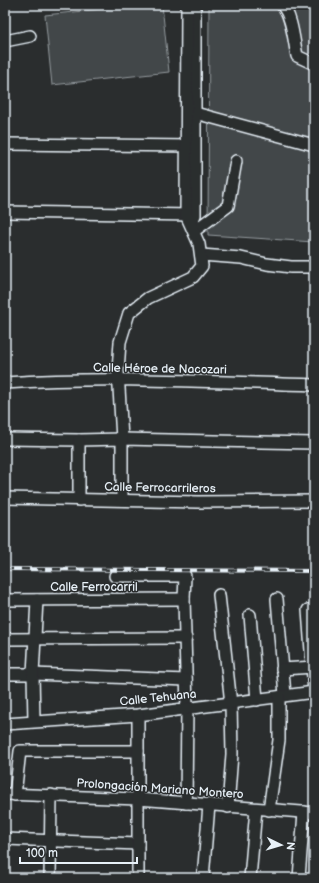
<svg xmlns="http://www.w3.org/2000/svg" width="319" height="883" font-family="'Balsamiq Sans',sans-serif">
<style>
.green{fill:#424648;stroke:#959ca0}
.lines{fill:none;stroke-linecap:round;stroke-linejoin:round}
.minor-casing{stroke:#e8f1f8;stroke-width:14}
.minor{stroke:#2a2d2e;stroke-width:11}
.rail-casing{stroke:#e8f1f8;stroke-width:4}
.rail{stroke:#2a2d2e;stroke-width:2.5;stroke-dasharray:8;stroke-linecap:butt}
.labels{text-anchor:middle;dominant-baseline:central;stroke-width:3;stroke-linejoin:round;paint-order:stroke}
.street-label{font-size:12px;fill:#e8f1f8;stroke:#2a2d2e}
</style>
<rect width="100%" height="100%" fill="#2a2d2e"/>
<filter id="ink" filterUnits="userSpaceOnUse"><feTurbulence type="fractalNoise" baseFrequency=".025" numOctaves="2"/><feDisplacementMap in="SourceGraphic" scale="8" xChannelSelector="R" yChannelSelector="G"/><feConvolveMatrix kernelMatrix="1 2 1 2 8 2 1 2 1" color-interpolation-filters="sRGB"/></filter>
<g filter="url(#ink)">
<g class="green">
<polygon points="140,5 162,5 169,72 52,85 45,15"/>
<polygon points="209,5 314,5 314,242 208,235"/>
</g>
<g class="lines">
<defs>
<g id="minor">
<path d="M282 5C292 15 294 42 297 56L312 63"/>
<polyline points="5,41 30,36"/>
<polyline points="189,113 195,113 314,145"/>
<polyline points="5,144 192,146"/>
<polyline points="5,212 192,215"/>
<polyline points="191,224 195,215 195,5"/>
<polyline points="194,231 228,206 236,161"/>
<polyline points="201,255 241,258 267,264 291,267 314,267"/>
<path d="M5 383C108 376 211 382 314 385"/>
<polyline points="5,439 79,440 122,439 314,443"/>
<polyline points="79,440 79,500"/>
<polyline points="5,498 198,502 314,501"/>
<polyline points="122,500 122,439 118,371 120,342 129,313 148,298 193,277 202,266 199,244 186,215 187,5"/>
<polyline points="115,576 185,576 184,599 187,708 186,803"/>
<polyline points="219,595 231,704 232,754 228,807"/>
<polyline points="277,599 285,695"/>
<polyline points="5,600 184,599"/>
<polyline points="308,610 314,692"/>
<polyline points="250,615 257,700"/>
<polyline points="5,639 186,638"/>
<polyline points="282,669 314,667"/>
<polyline points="5,674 33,674 186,680"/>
<polyline points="34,721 33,674 37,600"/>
<polyline points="5,724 138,715 314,692"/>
<polyline points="5,794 138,799 314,813"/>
<polyline points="15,795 20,751 138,751"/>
<polyline points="269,810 279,740 279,697"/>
<polyline points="5,839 138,844"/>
<polyline points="50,878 51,795"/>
<polyline points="138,878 138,715"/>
<polyline points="203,878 209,805"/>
<polyline points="250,878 256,809"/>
<polyline points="299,878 304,812"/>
</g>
</defs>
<use href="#minor" class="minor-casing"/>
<use href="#minor" class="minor"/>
<defs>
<polyline id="rail" points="5,569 314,571"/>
</defs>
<use href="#rail" class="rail-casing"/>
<use href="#rail" class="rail"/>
</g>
</g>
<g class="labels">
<g class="street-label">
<text transform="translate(160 369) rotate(1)">Calle Héroe de Nacozari</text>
<text transform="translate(160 488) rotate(1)">Calle Ferrocarrileros</text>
<text x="94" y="587">Calle Ferrocarril</text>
<text transform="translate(158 698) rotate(-6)">Calle Tehuana</text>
<text transform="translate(160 789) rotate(4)">Prolongación Mariano Montero</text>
</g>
</g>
<rect width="319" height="883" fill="none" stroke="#2a2d2e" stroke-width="20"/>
<rect x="10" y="10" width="299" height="863" fill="none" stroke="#e8f1f8" stroke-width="1.5" filter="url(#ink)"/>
<g transform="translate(281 845) rotate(95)" stroke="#2a2d2e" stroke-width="3" paint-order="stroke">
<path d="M0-3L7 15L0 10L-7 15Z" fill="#e8f1f8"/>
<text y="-6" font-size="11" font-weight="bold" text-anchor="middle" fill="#e8f1f8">N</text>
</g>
<path d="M20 857v6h117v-6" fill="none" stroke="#e8f1f8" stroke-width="2"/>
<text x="26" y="857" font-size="12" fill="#e8f1f8" stroke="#2a2d2e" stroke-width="3" paint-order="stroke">100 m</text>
</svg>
